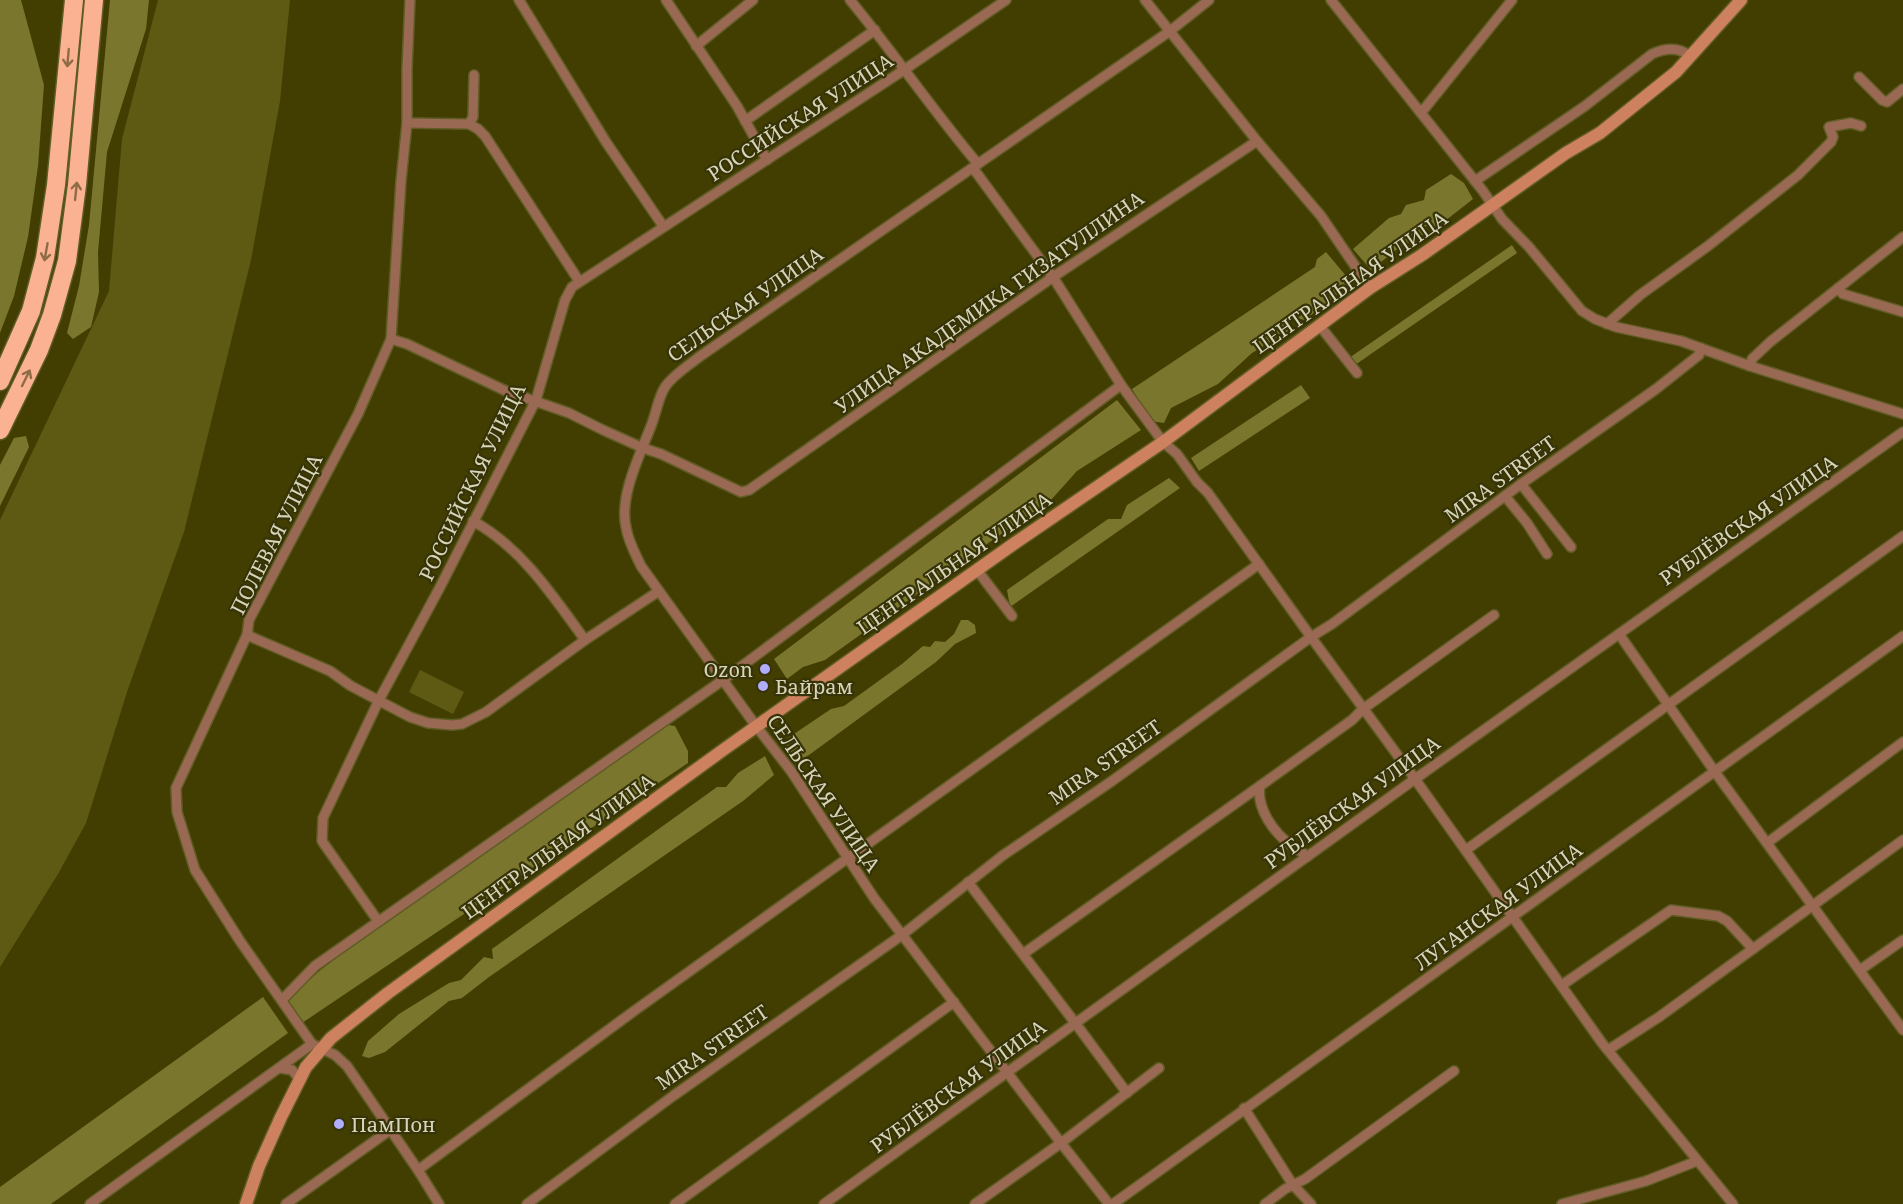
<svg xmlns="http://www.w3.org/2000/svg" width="1903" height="1204" font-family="'Noto Serif',serif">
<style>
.green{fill:#5f5a13}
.forest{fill:#7b762d}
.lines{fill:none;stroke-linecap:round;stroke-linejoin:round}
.street-casing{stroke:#605c26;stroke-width:12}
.secondary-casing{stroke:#605c26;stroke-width:15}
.highway-casing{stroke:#605c26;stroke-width:21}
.street{stroke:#9a6953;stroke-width:9}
.secondary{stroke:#cd815e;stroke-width:12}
.highway{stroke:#fab293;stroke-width:18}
.oneway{stroke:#8f6c47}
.poi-dot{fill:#b0aefa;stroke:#373308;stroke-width:2}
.labels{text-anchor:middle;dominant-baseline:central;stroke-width:4.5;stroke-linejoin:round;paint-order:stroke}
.street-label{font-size:20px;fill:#d6d5b9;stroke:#373308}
.poi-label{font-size:20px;fill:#d6d5b9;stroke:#373308;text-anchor:start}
</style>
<rect width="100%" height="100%" fill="#423e01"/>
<g class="green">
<polygon points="158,0 290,0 280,101 251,260 184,532 127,692 86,823 58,874 0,967 0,520 109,291 122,139"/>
<polygon points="420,670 464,692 453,714 409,692"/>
</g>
<g class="forest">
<polygon points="0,0 21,0 44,85 38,166 28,237 14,296 0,333"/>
<polygon points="110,0 149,0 146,29 107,152 98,252 99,292 91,327 73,339 67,333 79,286 89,225"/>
<polygon points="1451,174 1464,183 1473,199 1436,228 1427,226 1421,228 1425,234 1396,250 1371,270 1353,249 1389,218 1401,214 1406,205 1424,200 1426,190"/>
<polygon points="1512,245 1517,253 1355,365 1349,358"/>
<polygon points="1326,252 1352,283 1305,320 1296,318 1287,323 1288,331 1252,353 1218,384 1171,408 1164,423 1151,421 1132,389 1315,267 1317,259"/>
<polygon points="1301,385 1310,398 1199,471 1191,458"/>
<polygon points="1117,400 1141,430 1077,471 1050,501 994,539 825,660 803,667 787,679 774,659"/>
<polygon points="26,436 29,447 0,506 0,465 14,438"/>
<polygon points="1169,478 1180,488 1010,607 1007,590 1108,519 1121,519 1127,505"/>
<polygon points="961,620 968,620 975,625 976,633 955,644 936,662 809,755 798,761 789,759 783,746 788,738 831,709 844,706 902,664 923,646 930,647 935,641 945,642 954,634"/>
<polygon points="668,725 675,726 688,751 688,763 302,1023 287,1000 318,972 385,920"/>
<polygon points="765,756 774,775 743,801 489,977 462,998 449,1001 385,1052 369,1058 362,1056 368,1041 399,1014 449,983 461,980 484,957 493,959 492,949 717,787 726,787 738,773"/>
<polygon points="263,997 288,1033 51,1204 0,1204 0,1187"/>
</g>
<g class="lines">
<defs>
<g id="street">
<polyline points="519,0 606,142 663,226"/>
<polyline points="666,0 737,106 767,160"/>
<path d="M850 0C894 53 933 111 978 164"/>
<polyline points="1145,0 1257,141 1321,216 1370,288"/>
<polyline points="1331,0 1483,191 1502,219 1529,247 1582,311 1595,319 1616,327 1681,341 1750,366 1903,414"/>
<polyline points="696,46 753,0"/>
<polyline points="1859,77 1882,100 1887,102 1903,89"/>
<polyline points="1421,113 1512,0"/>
<polyline points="745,121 875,30"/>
<polyline points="407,123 469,124 478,129 485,136 579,281"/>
<polyline points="469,124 473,117 474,75"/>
<polyline points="973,168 1053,277 1121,385 1163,442 1177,454 1197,482 1208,493 1311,637 1415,779 1602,1043 1733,1204"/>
<path d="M1475 181 1585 106 1652 54C1665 48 1679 47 1690 56"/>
<polyline points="1838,288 1843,294 1903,312"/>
<polyline points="1607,324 1640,295 1708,246 1798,175 1831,142 1833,137 1829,127 1851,123 1861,126"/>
<polyline points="1320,326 1357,373"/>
<polyline points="391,339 407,344 506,391 569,413 603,430 643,448 661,454 741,492 749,490 1053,277 1257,141"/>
<polyline points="1750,366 1752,359 1770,342 1903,237"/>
<polyline points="1521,484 1571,547"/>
<polyline points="1505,496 1527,523 1547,554"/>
<path d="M473 521C522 548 553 596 585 640"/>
<polyline points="977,570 1012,616"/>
<polyline points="1619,634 1715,772 1903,1030"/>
<polyline points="247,635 330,671 351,686 410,717 428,723 452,725 462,724 486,712 585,640 659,591"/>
<polyline points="1767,843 1903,742"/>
<polyline points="1466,850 1903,536"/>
<path d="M1307 857C1302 851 1297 850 1291 845 1274 833 1256 808 1260 786L1352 720 1363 709 1494 615"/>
<polyline points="968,882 1076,1024 1127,1093"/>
<polyline points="378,921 322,841 323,818 379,700 439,589 536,400 565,300 572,287 904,70 1006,0"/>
<polyline points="1023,954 1260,786"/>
<polyline points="1860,970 1903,940"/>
<polyline points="1562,985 1671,910 1718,916 1727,921 1753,949"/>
<polyline points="282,1000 315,966 723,680 1121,385"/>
<polyline points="312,1044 240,941 195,870 177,812 176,788 247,635 249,620 358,414 391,339 401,181 407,123 407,69 410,0"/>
<polyline points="1608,1050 1659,1017 1903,840"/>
<polyline points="280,1068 292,1070 300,1080"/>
<polyline points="1244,1108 1293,1185 1311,1204"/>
<polyline points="418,1170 634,1011 1259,564"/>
<polyline points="90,1204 312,1044 335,1055 347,1066 418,1170 439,1204"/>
<polyline points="286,1204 390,1130"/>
<polyline points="527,1204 673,1096 902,935 1002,856 1112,781 1311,637 1332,624 1521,484 1656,389 1699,355 1701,348"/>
<polyline points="675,1204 954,1002"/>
<polyline points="824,1204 1415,779 1903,432"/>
<polyline points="975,1204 1061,1143 1159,1068"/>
<path d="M1109 1204 1061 1143 874 898 791 771 756 726 641 566C635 553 628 541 626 527 619 496 640 455 651 426 656 414 658 398 665 387 673 375 688 366 699 357L1170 31 1209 0"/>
<polyline points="1113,1204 1903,636"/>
<polyline points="1265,1204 1285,1189 1305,1179 1454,1071"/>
<polyline points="1562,1204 1646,1181 1697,1161"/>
</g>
<polyline id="secondary" points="246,1204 259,1166 281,1117 306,1067 331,1038 388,993 723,750 1015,543 1163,442 1370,288 1422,255 1566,153 1600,133 1676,72 1741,0"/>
<g id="highway">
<polyline points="0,381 31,311 45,258 56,185 74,0"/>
<polyline points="0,430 39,350 52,315 67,261 77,185 94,0"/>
</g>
</defs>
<use href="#street" class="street-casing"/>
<use href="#secondary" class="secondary-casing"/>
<use href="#highway" class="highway-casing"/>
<use href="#street" class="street"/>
<use href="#secondary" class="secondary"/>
<use href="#highway" class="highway"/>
</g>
<defs><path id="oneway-shaft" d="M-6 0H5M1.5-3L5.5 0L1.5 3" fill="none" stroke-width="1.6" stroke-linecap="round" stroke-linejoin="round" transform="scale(1.5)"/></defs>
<g class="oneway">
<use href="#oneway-shaft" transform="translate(68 58) rotate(95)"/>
<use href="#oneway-shaft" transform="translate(76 191) rotate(-84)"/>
<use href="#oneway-shaft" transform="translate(46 252) rotate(100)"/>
<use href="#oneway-shaft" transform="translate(26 378) rotate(-64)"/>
</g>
<g class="poi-dot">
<circle cx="765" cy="669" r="6"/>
<circle cx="763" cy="686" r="6"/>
<circle cx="339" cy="1124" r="6"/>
</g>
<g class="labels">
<g class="street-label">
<text transform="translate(800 117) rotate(-33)">РОССИЙСКАЯ УЛИЦА</text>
<text transform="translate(1350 282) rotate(-35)">ЦЕНТРАЛЬНАЯ УЛИЦА</text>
<text transform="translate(989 302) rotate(-35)">УЛИЦА АКАДЕМИКА ГИЗАТУЛЛИНА</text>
<text transform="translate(745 304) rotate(-35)">СЕЛЬСКАЯ УЛИЦА</text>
<text transform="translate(1500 479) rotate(-36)">MIRA STREET</text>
<text transform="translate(472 482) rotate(-64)">РОССИЙСКАЯ УЛИЦА</text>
<text transform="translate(1748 520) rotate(-35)">РУБЛЁВСКАЯ УЛИЦА</text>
<text transform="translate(276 534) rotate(-63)">ПОЛЕВАЯ УЛИЦА</text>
<text transform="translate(954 563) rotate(-35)">ЦЕНТРАЛЬНАЯ УЛИЦА</text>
<text transform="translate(1105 762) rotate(-35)">MIRA STREET</text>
<text transform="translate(824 793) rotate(56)">СЕЛЬСКАЯ УЛИЦА</text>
<text transform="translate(1352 802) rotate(-36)">РУБЛЁВСКАЯ УЛИЦА</text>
<text transform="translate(558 846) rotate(-36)">ЦЕНТРАЛЬНАЯ УЛИЦА</text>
<text transform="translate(1498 906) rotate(-36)">ЛУГАНСКАЯ УЛИЦА</text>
<text transform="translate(712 1047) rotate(-35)">MIRA STREET</text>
<text transform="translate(958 1086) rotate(-36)">РУБЛЁВСКАЯ УЛИЦА</text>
</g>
<g class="poi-label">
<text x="753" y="669" text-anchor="end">Ozon</text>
<text x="775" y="686">Байрам</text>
<text x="351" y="1124">ПамПон</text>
</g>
</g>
</svg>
